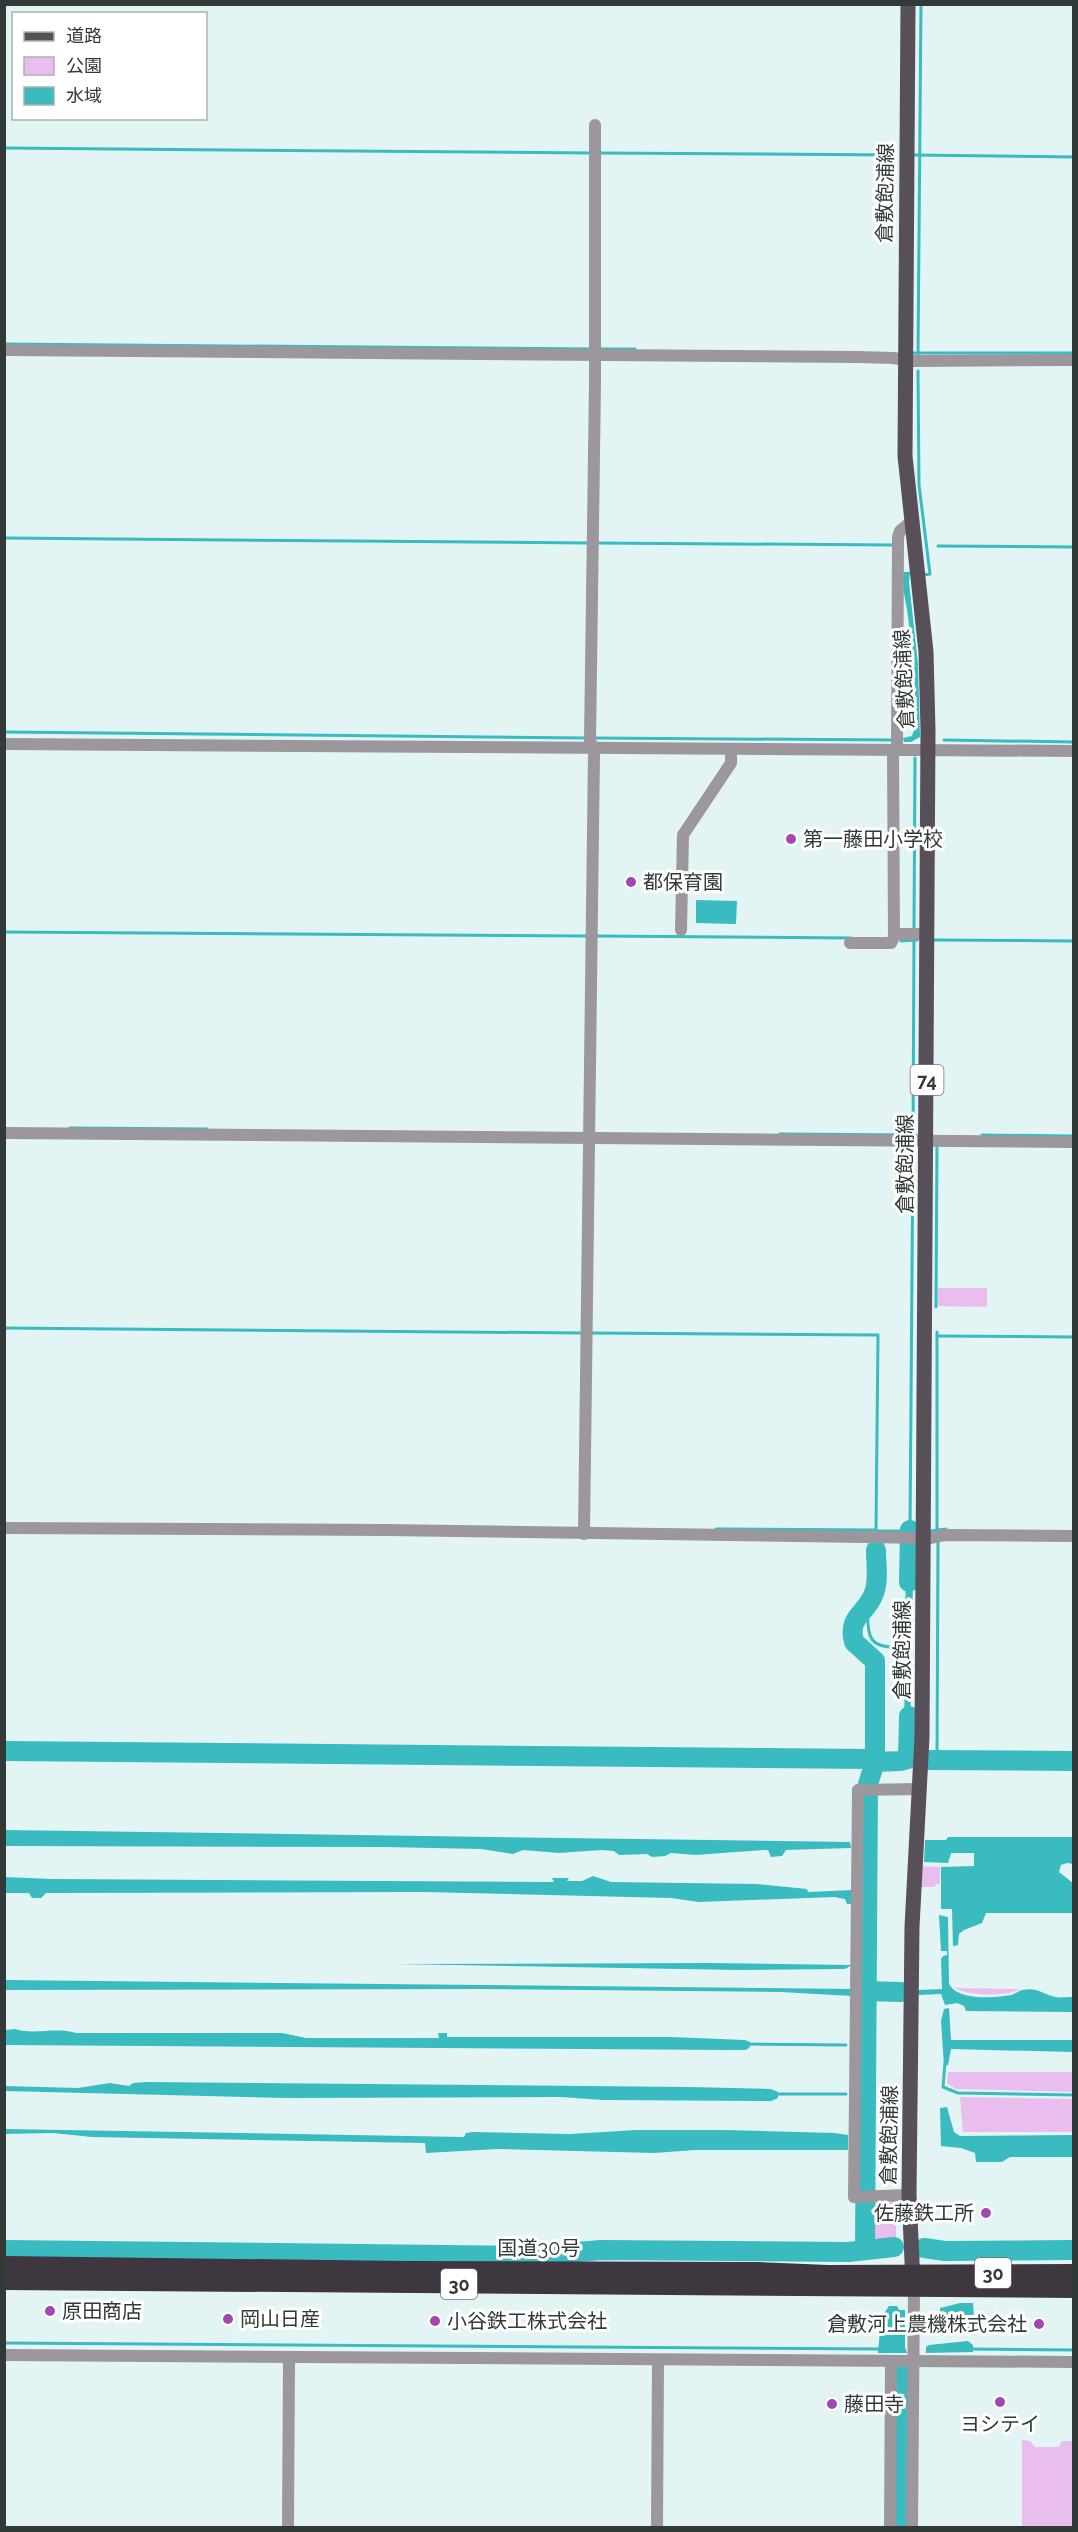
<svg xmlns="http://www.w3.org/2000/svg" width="1078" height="2532" font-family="Raleway,'Noto Sans JP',sans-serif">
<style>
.green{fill:#e9beee}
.water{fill:#3abbc0}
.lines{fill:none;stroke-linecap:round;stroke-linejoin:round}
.stream{stroke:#3abbc0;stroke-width:3}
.river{stroke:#3abbc0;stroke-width:20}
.street{stroke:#9b979c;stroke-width:12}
.primary{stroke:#575058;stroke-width:15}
.highway{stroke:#3f3740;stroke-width:18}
.poi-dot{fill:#a346af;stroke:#fff;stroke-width:2}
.labels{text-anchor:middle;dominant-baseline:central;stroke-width:6;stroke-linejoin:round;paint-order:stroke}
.shield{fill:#fff;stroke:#707474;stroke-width:1.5}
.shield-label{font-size:18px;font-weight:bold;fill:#323939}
.street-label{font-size:20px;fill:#323939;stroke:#fff}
.poi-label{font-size:20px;fill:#323939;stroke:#fff;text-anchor:start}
</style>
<rect width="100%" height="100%" fill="#e3f4f5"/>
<g class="green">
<polygon points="938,1288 987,1288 987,1307 938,1306"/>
<polygon points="921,1866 940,1867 940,1884 936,1884 935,1887 920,1887"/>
<path d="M954 1987 959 1988 1019 1989C1008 1997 964 1996 954 1987Z"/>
<polygon points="948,2072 1073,2072 1073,2092 956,2089 947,2083"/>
<polygon points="960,2097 1073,2099 1073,2132 963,2132"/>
<polygon points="870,2200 896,2200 896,2240 870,2238"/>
<polygon points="1022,2440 1030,2441 1035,2447 1059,2447 1062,2441 1073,2441 1073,2527 1022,2527"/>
</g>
<g class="water">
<path d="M904 572H910L909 582 918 664 920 737 911 742H904L903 738 912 736C921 720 910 631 907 609 905 598 901 582 904 572Z"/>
<polygon points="696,900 737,901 736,924 696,923"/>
<polygon points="874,1540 878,1540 885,1548 885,1569 881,1572 881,1576 873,1578"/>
<polygon points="907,1555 913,1556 913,1581 910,1742 904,1739 905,1654 894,1649 894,1645 904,1636"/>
<polygon points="5,1830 850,1842 851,1848 786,1850 782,1856 771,1857 768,1850 764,1850 695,1855 671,1853 665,1856 652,1857 647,1854 619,1855 614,1851 601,1850 559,1853 523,1850 513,1854 481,1849 384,1847 5,1846"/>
<polygon points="948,1837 1073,1837 1073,1864 1067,1863 1061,1865 1059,1872 1073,1883 1073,1913 986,1913 982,1923 964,1930 959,1934 958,1945 953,1946 952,1909 941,1909 941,1867 974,1866 974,1853 951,1853 948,1863 924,1862 925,1840 946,1840"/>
<polygon points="593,1876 611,1882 756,1884 807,1889 808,1892 852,1890 853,1904 847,1904 845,1899 834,1897 699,1902 671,1898 422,1892 46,1893 41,1898 32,1898 29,1893 5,1893 4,1877 53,1879 554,1882 552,1878 569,1878 567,1881 582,1881"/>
<path d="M939 1915 948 1917 949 1984C958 2001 995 1998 1011 1995 1016 1994 1019 1990 1023 1990 1038 1987 1044 1995 1055 1997 1060 1998 1068 1997 1073 1997V2012L966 2011 964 2006 957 2003 945 2005 941 1994 918 1995V1990L942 1989 941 1959 943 1956 947 1955V1951H941Z"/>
<polygon points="711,1963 852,1965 845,1969 740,1970 393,1964"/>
<polygon points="5,1980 852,1989 852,1996 781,1992 481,1989 5,1990"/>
<polygon points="949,2008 951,2040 1073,2040 1073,2052 951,2049 948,2065 944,2066 941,2021 944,2009"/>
<path d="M15 2029C34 2035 56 2027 76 2033H282L306 2038H439L438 2033H447V2037H671L745 2040 750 2042V2047L746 2050H728L5 2045V2030Z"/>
<polygon points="146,2082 689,2087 771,2089 778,2092 778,2098 771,2101 603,2100 561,2097 288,2098 5,2091 5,2086 78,2088 110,2083 129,2086 133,2083"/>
<polygon points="947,2107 954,2132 960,2136 1073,2135 1073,2157 1010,2157 1002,2162 976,2162 975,2153 961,2148 941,2146 940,2108"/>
<polygon points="5,2129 464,2137 466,2133 473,2132 570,2134 636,2130 726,2130 835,2133 848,2135 848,2150 695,2150 654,2153 497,2149 426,2153 425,2143 92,2137 53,2133 5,2134"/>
<polygon points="960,2303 973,2303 975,2331 964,2335 954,2322 940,2318 940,2308"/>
<polygon points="889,2306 897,2306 899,2310 905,2310 905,2347 907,2353 878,2353 881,2318"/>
<polygon points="968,2341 973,2345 973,2352 926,2353 926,2347 929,2345"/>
</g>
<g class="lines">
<g class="stream">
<polyline points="4,148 591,153"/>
<polyline points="597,153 895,155"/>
<polyline points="913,155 1074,157"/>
<polyline points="4,344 593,349"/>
<polyline points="600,349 635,349"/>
<polyline points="913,353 1074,353"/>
<polyline points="918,356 921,4"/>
<polyline points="918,371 919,485 930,574 924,575"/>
<polyline points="4,538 589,543"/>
<polyline points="595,543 893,545"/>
<polyline points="938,546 1074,547"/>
<polyline points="4,732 586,738"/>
<polyline points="595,738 893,740"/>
<polyline points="944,740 1074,742"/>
<polyline points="914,930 915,758"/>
<polyline points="4,932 586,936"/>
<polyline points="596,936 851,938"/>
<polyline points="935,940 1074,941"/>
<polyline points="901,941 917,940"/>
<polyline points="70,1128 207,1129"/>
<polyline points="780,1134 916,1135"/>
<polyline points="982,1135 1074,1136"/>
<polyline points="913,1137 914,937"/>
<polyline points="936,1307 937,1145"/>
<polyline points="4,1328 582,1333"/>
<polyline points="937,1332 937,1534"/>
<polyline points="590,1333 878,1335 876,1530 716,1529"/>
<polyline points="937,1336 1074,1337"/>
<polyline points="910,1530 913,1144"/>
<polyline points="876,1531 913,1531"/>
<polyline points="931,1531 946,1529"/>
<path d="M867 1606C869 1634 865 1648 898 1647"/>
<polyline points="937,1760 938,1541"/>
<polyline points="863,1892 867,1892"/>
<polyline points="863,1967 867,1967"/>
<polyline points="863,1992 867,1992"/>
<polyline points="746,2044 846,2045"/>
<polyline points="863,2046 866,2046"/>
<polyline points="945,2063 943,2087 958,2093 1074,2095"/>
<polyline points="776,2094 846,2094"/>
<polyline points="862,2094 866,2094"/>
<polyline points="861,2143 865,2143"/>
<polyline points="969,2251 969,2258"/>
<polyline points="4,2343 881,2349"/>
<polyline points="970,2349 1074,2350"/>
</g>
<g class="river">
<polyline points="909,1582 910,1530"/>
<path d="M4 1751 869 1759 875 1762V1661L854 1642C847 1616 867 1614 874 1593 879 1580 876 1564 876 1550"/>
<polyline points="928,1760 1074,1761"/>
<polyline points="866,1991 901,1992"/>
<polyline points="924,2248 945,2251 1074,2250"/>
<polyline points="4,2250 530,2256 601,2250 848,2252 894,2247"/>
<polyline points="865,2250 868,1784 875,1762 900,1761 908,1759 909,1716"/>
<polyline points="898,2528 900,2373"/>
</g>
<g class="street">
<polyline points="4,350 858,357 893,358 912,361 1074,360"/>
<polyline points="4,744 1074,751"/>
<polyline points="897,750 898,537 900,531 911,522"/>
<polyline points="681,930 683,835 731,763 731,749"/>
<polyline points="894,934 927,934"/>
<polyline points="850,943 891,943 894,937 893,750"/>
<polyline points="4,1133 1074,1142"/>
<polyline points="4,1528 386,1530 931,1538 945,1535 1074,1536"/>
<polyline points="584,1534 594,753 590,740 595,383 595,125"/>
<polyline points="909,2195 854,2197 858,1790 919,1789"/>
<polyline points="4,2355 1074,2362"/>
<polyline points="288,2528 289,2358"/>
<polyline points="657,2528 658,2361"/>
<polyline points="890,2528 891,2362"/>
<polyline points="912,2528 914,2288"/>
</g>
<polyline class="primary" points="908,4 905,456 926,652 928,730 922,1737 912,1927 909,2195 913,2283"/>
<g class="highway">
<polyline points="4,2265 406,2270 758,2271 828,2274 1074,2273"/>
<polyline points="4,2281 1074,2289"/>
</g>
</g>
<g class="poi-dot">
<circle cx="791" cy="839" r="6"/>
<circle cx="631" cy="882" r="6"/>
<circle cx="986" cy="2213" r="6"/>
<circle cx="50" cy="2311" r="6"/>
<circle cx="228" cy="2319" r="6"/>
<circle cx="435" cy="2321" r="6"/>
<circle cx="1039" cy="2324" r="6"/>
<circle cx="1000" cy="2402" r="6"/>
<circle cx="832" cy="2404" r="6"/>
</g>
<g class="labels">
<g class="shield">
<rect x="910.5" y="1065" width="33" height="30" rx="4.5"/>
<rect x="975" y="2258" width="36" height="30" rx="4.5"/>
<rect x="441" y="2269" width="36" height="30" rx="4.5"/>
</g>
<g class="shield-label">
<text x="927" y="1080">74</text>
<text x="993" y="2273">30</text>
<text x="459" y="2284">30</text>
</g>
<g class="street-label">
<text transform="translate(885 193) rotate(-89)">倉敷飽浦線</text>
<text transform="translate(904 679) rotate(-93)">倉敷飽浦線</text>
<text transform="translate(905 1164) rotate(-90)">倉敷飽浦線</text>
<text transform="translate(902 1650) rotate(-90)">倉敷飽浦線</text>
<text transform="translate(889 2135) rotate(-89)">倉敷飽浦線</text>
<text x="539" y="2248">国道30号</text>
</g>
<g class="poi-label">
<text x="803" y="839">第一藤田小学校</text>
<text x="643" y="882">都保育園</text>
<text x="974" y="2213" text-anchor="end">佐藤鉄工所</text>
<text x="62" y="2311">原田商店</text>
<text x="240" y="2319">岡山日産</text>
<text x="447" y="2321">小谷鉄工株式会社</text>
<text x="1027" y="2324" text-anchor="end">倉敷河上農機株式会社</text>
<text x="844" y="2404">藤田寺</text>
<text x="1000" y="2424" text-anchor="middle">ヨシテイ</text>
</g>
</g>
<rect width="1078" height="2532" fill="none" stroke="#323939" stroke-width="12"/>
<rect x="12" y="12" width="195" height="108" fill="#ffffff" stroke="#adb0b0" stroke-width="1.5"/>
<rect x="24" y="32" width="30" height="9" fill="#575058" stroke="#adb0b0" stroke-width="1.5"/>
<text x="66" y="42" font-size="18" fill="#323939">道路</text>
<rect x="24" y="57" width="30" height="18" fill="#e9beee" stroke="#adb0b0" stroke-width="1.5"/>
<text x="66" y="72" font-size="18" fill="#323939">公園</text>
<rect x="24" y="87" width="30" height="18" fill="#3abbc0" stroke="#adb0b0" stroke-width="1.5"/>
<text x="66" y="102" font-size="18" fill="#323939">水域</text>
</svg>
